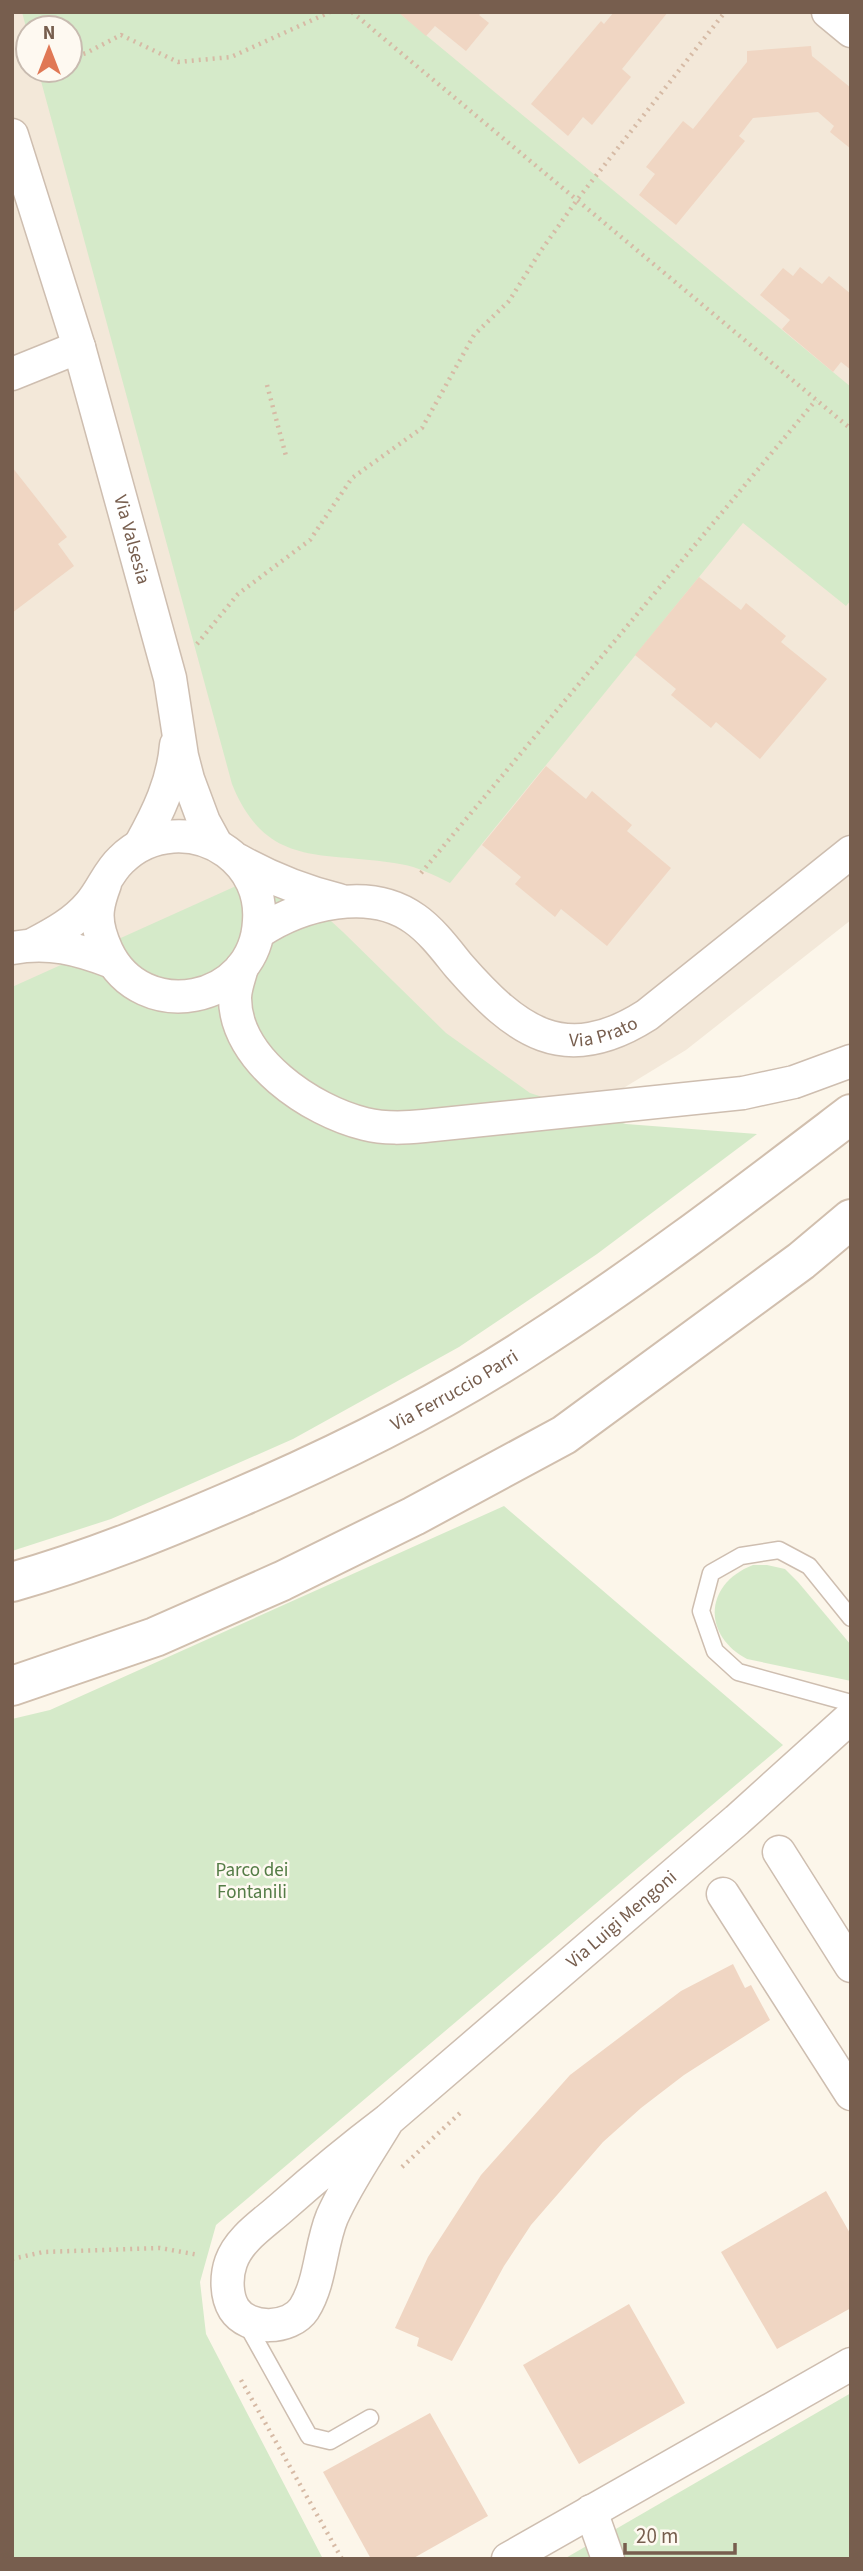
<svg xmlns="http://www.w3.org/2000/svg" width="863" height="2571" font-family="'Source Sans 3',sans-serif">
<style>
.residential{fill:#f3e8d9;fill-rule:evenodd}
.green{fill:#d5eac9}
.building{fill:#f0d6c3}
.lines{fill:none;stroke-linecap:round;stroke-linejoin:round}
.lane-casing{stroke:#cebeb0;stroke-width:19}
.street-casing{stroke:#cebeb0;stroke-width:35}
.secondary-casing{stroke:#d1bfae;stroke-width:42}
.path{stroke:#d6baa5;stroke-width:4.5;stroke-dasharray:2 5;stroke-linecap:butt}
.lane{stroke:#fff;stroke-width:16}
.street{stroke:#fff;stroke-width:32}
.secondary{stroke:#fff;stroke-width:38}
.labels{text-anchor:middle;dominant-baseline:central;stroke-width:5;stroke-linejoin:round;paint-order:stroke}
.street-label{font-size:19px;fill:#775e4e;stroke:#fef9f1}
.park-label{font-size:19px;fill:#547c46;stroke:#fef9f1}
</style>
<rect width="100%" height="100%" fill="#fcf6ea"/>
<path class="residential" d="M12 12H851V920L686 1050 538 1140 12 1309ZM28 28H70V70H28Z"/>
<g class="green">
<path d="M22 12H398L851 387V600L846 606 743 523 450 883C434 875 418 867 400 864 325 850 267 871 232 784L38 70H70V28H28V35Z"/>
<polygon points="274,869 343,932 446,1033 530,1093 626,1124 757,1134 597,1254 459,1347 293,1439 111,1519 12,1551 12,987"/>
<polygon points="504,1506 783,1745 216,2225 200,2282 206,2334 323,2559 12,2559 12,1719 50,1710"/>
<path d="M753 1565H767L785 1569 798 1582 851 1645V1681L747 1659C702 1635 704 1584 753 1565Z"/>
<polygon points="851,2393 851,2559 564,2559"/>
</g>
<g class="building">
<polygon points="398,12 482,12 479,15 489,23 466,51 435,26 426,36"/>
<polygon points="614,12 668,12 622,69 631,77 592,125 583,117 568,136 531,104 601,21 604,24"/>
<polygon points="811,46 812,56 851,88 851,149 830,132 834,126 818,112 753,118 739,136 745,141 676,225 639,195 655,174 646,167 683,121 693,129 747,62 747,51"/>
<polygon points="800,267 822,284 829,276 851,294 851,370 841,362 833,372 782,329 790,320 760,295 783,268 793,276"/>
<polygon points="12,467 67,537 58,544 74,566 12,613"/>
<polygon points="699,577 741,610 746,603 786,636 781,642 827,679 760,759 716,722 711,728 671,695 676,689 635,655"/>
<polygon points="546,766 586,799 592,791 632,825 627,831 671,868 607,946 561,909 555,917 515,884 521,877 482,845"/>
<polygon points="733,1964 745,1988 751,1985 770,2020 684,2075 641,2108 603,2142 531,2225 504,2266 452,2361 417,2346 419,2338 395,2328 428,2257 481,2175 570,2075 681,1991"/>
<polygon points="826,2191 851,2235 851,2308 777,2349 721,2252"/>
<polygon points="629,2304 685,2403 579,2464 523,2365"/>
<polygon points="430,2413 488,2516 412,2559 371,2559 323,2472"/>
</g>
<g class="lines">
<defs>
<g id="lane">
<polyline points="851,1618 809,1566 779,1550 741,1556 711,1573 701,1611 715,1651 738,1672 851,1703"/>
<polyline points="246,2323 309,2436 330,2441 370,2418"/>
</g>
<g id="street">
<polyline points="828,12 851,31"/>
<path id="s1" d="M12 135 79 347 170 678 182 756 188 779 204 822 216 844"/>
<polyline points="12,374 79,347"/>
<path d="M140 845C158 813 173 782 176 745"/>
<path d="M238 860C270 878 302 891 339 900"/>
<path id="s2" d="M259 932C301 904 370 886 415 919 432 931 446 950 459 966 516 1031 564 1068 647 1015L851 852"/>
<path d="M34 944C55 933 75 922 90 904 102 890 108 872 121 860 150 831 195 829 227 852 250 869 261 894 259 921 255 1004 142 1025 107 951 101 938 96 923 98 909 99 901 102 892 105 884"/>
<path d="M12 948C49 941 78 949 112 962"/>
<path d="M242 967C240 976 235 988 235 998 235 1060 311 1111 365 1124 385 1129 404 1128 424 1126L743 1093 794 1082 851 1061"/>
<polyline points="779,1852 851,1966"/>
<polyline points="723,1894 851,2094"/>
<path id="s3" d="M388 2120C369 2152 347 2183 332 2217 320 2246 321 2282 304 2309 290 2330 248 2331 234 2309 226 2296 226 2276 231 2262 239 2239 263 2224 281 2208 316 2177 351 2148 388 2120L737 1820 851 1717"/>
<polyline points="591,2511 608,2559"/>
<polyline points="508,2559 851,2364"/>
</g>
<g id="secondary">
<path id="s4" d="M12 1582C90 1560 166 1529 240 1497 342 1453 441 1404 534 1343 643 1273 747 1193 851 1114"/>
<polyline points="12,1686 155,1637 282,1581 414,1516 564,1435 801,1261 851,1219"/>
</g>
</defs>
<use href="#lane" class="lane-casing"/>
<use href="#street" class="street-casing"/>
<use href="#secondary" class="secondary-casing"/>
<g class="path">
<polyline points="352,12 851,429"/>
<polyline points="70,58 86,53 121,35 178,62 231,57 330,12"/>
<polyline points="267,385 286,456"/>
<polyline points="197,644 238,594 310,540 352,478 422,428 474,335 509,301 540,252 577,200 725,12"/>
<polyline points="421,873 816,400"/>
<polyline points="402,2167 460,2113"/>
<polyline points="12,2259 43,2252 160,2248 199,2255"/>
<polyline points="241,2380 342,2559"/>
</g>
<use href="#lane" class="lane"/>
<use href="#street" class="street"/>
<use href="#secondary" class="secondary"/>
</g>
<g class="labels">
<g class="street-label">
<text stroke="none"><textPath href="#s1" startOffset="422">Via Valsesia</textPath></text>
<text stroke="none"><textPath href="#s2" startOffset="402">Via Prato</textPath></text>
<text stroke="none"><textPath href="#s4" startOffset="483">Via Ferruccio Parri</textPath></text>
<text stroke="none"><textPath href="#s3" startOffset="858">Via Luigi Mengoni</textPath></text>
</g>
<g class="park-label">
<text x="252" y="1870">Parco dei<tspan x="252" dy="22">Fontanili</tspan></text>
</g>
</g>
<rect width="863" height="2571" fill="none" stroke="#775e4e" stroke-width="28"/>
<g transform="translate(49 49)"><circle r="33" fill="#fef9f1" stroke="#c8bbb0" stroke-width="2"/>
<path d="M0-5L12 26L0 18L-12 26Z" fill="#e07855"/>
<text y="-10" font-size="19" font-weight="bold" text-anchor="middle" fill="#775e4e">N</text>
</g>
<path d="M625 2543v10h110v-10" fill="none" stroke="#775e4e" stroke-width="3.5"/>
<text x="636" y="2543" font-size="21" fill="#775e4e" stroke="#fef9f1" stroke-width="5" paint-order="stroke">20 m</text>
</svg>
